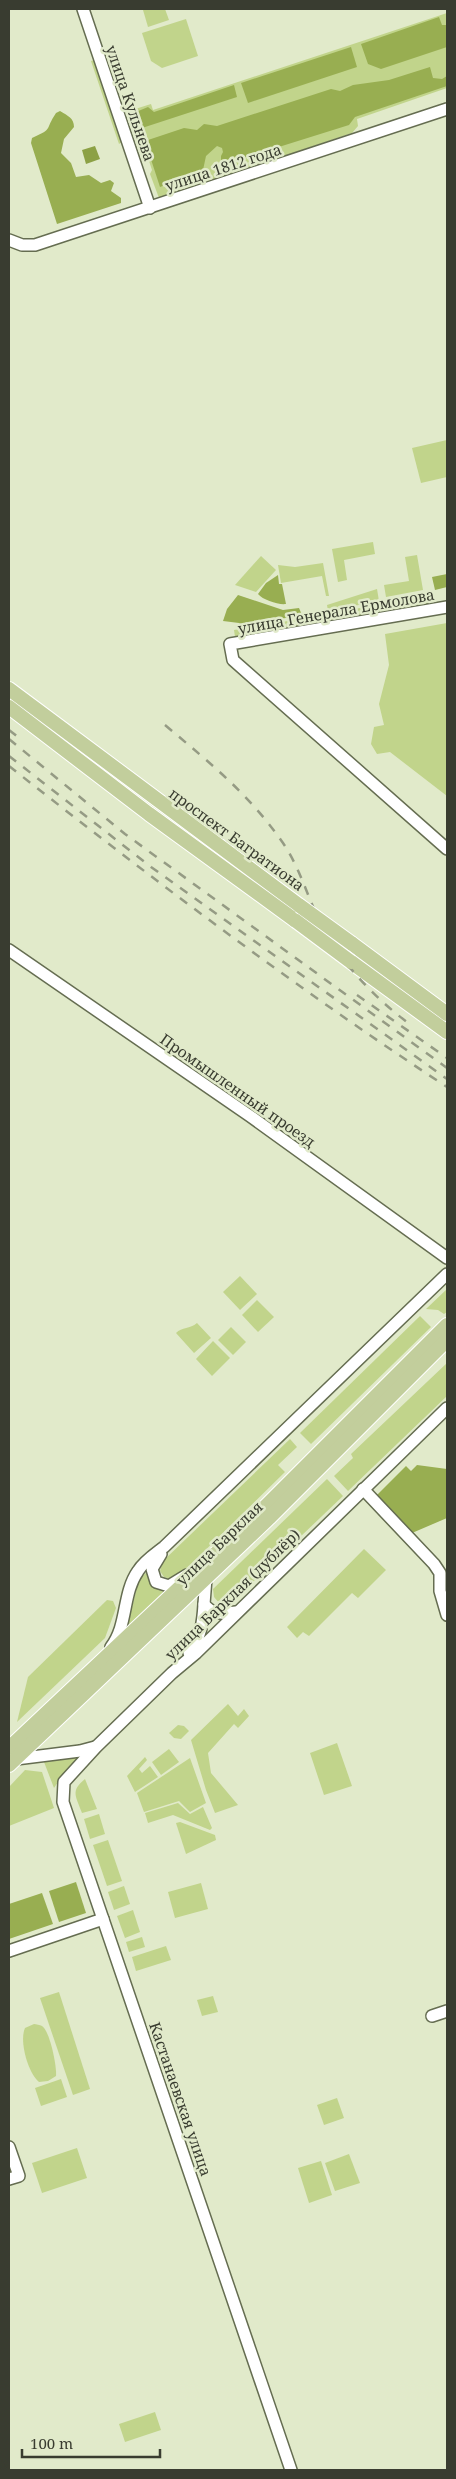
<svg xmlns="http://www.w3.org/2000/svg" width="456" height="2479" font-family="'Noto Serif',serif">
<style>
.green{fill:#c1d48b}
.forest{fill:#98ae51}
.water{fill:#8ca145}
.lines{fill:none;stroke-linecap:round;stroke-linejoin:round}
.minor-casing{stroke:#656d51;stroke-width:14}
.major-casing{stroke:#fff;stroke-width:16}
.minor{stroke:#fff;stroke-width:11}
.major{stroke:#c2ce9c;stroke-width:14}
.rail{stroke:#959b84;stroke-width:2.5;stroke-dasharray:9 9;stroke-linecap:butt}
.major-bridge-casing{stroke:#fff;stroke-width:16;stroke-linecap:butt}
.major-bridge{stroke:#c2ce9c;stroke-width:14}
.labels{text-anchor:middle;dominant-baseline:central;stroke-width:5;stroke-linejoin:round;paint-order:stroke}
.street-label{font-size:15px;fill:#393c30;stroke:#e1eaca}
</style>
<rect width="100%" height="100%" fill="#e1eaca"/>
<g class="green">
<polygon points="165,9 169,20 148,27 143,10"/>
<polygon points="447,13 447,88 357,119 358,126 352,133 159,198 150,174 152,170 132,110 151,104 153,110"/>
<polygon points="186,19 198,56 162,68 151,61 142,33"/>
<polygon points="94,60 122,142 119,144 91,61"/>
<polygon points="447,440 447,477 421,483 412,448"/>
<polygon points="373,542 375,554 344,560 347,580 338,582 332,549"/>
<polygon points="417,555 423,590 386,597 384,585 409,581 405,557"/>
<polygon points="261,556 276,570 256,592 235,585"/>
<polygon points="323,563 329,596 326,596 322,576 281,583 278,565 295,567"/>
<polygon points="377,589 379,601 328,611 327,605"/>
<polygon points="428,596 430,603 327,622 326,614"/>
<polygon points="323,615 325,622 235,637 234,630"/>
<polygon points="447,623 447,796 390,752 377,754 371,744 374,727 384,725 379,704 389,665 385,634"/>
<polygon points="240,1276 257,1294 240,1310 223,1292"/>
<polygon points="447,1289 447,1312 444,1314 438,1310 426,1309"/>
<polygon points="257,1300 274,1317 258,1332 242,1315"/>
<polygon points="420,1316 431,1327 311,1444 300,1433"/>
<path d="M197 1323 211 1338 194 1353 176 1333C182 1327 190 1329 197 1323Z"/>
<polygon points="231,1327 246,1342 233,1355 218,1340"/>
<polygon points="213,1341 230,1358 212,1376 196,1359"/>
<polygon points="447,1363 447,1396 348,1491 334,1476 353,1458 351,1454"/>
<polygon points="290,1439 297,1447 278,1465 285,1472 178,1577 171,1579 164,1577 160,1571 163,1561"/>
<polygon points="327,1479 343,1496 231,1603 220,1604 214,1597 213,1589"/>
<polygon points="364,1549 386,1570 358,1598 352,1593 309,1636 303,1632 297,1638 287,1627"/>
<polygon points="147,1572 153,1585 167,1591 127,1628 139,1579"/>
<polygon points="107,1600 113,1601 116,1608 105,1638 17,1722 28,1677"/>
<polygon points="228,1704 238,1716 244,1709 249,1716 238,1728 234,1724 208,1753 211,1773 238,1805 215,1813 206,1790 191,1740"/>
<polygon points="178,1725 184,1726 189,1731 181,1739 174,1738 169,1733"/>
<polygon points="337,1743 352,1786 324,1795 310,1753"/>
<polygon points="169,1749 179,1762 161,1775 152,1762"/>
<polygon points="75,1757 81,1757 64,1773 54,1788 44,1762"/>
<polygon points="145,1757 147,1760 139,1769 142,1773 150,1766 158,1777 135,1792 127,1776"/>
<polygon points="190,1758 206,1803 190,1812 179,1801 144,1812 137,1793"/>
<polygon points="25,1770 42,1772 54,1808 9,1826 9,1787"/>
<path d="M85 1779 97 1809 82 1813C76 1796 70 1791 85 1779Z"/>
<polygon points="178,1803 190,1814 203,1807 212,1828 210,1830 173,1815 148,1823 145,1813"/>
<polygon points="99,1814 105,1834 90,1839 84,1819"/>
<polygon points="180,1822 215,1835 216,1840 186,1854 176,1823"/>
<polygon points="108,1840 122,1881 107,1886 93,1845"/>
<polygon points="201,1883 208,1909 175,1918 168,1892"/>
<polygon points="124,1886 130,1904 114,1910 108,1892"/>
<polygon points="133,1910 140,1932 125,1938 117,1916"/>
<polygon points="142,1937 145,1947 129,1952 126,1942"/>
<polygon points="166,1946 171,1960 136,1971 132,1957"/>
<polygon points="59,1992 90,2089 73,2095 40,1998"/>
<polygon points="213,1996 218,2012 202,2016 197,2000"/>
<path d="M34 2024C36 2024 40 2025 42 2026 50 2031 57 2067 56 2076L48 2081 39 2082C28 2073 19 2041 25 2028Z"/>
<polygon points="61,2079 67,2097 41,2106 35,2088"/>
<polygon points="337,2098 344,2118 324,2125 317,2105"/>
<polygon points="77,2148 87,2178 42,2193 32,2163"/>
<polygon points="349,2154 360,2183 335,2191 325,2163"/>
<polygon points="321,2161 332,2195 309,2203 298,2168"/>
<polygon points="155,2412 161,2430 125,2442 119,2424"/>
</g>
<g class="forest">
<polygon points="439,17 442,25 446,25 447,28 447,47 381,69 368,64 361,44"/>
<polygon points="351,47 357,67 248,103 241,83"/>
<polygon points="430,67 433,78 442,79 447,76 447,86 355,117 349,125 221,165 221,156 223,152 222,148 217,146 206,156 203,170 160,187 145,141 184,128 197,130 204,124 217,126 331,89 340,91 353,85 389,80"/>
<polygon points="234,85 237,97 142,128 136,112 148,107 154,112"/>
<path d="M60 111C68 116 74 118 74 127L64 139 61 153 71 163 76 177 89 175 101 183 110 180 114 183 111 191 121 198V203L57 224 31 143 32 138C54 128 44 131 56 113Z"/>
<polygon points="447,574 447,587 435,590 432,577"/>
<path d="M278 575 279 584H282L286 604C278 605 263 600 258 594L266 583Z"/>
<polygon points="238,595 283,610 299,608 302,615 242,626 239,623 223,621 227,609"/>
<polygon points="417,1465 447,1469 447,1518 412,1533 376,1496 406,1466 411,1471"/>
<polygon points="76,1882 86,1913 59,1922 49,1891"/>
<polygon points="42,1893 53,1924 9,1939 9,1904"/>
</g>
<polygon class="water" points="95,146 100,159 86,164 82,150"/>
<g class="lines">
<defs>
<g id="minor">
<polyline points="83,9 150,208"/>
<polyline points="9,240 22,245 35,245 447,109"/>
<polyline points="447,607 230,644 233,660 447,849"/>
<polyline points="9,950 250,1116 447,1258"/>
<polyline points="363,1489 434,1564 440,1573 440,1591 447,1615"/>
<polyline points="161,1554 152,1569 156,1582 169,1586 187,1575"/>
<path d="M206 1578 204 1604C212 1615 223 1614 236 1612"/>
<path d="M111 1647C128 1625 122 1594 138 1571 144 1561 155 1554 164 1547L447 1274"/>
<path d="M189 1653C201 1638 203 1622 204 1604"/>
<polyline points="16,1759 80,1751 95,1747"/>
<polyline points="9,1951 103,1919"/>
<polyline points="432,2016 447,2011"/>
<polyline points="9,2147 19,2176 9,2179"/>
<polyline points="291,2470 63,1802 64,1782 96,1747 172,1673 196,1653 447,1408"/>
</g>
<g id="major">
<polyline points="9,689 300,906"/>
<polyline points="9,707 149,814 296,921"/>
<polyline points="351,943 447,1014"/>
<polyline points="351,962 447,1032"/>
<polyline points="9,1748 261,1511 447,1325"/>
<polyline points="9,1765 269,1518 447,1340"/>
</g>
</defs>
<use href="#minor" class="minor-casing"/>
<use href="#major" class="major-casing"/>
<use href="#minor" class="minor"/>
<use href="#major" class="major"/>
<g class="rail">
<path d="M165 725C210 763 249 794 283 843 302 871 309 904 326 933 346 968 378 1001 411 1025"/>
<polyline points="9,730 23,741"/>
<polyline points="9,739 125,834 447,1068"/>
<polyline points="9,756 151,867 447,1079"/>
<path d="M9 766C151 878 296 988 447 1087"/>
<polyline points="357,995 447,1058"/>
</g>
<defs>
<g id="major-bridge">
<polyline points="300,906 351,943"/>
<polyline points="296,921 351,962"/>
</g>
</defs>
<use href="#major-bridge" class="major-bridge-casing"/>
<use href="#major-bridge" class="major-bridge"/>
</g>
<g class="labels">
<g class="street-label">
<text transform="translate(131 103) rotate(71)">улица Кульнева</text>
<text transform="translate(223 167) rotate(-18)">улица 1812 года</text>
<text transform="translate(336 611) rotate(-10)">улица Генерала Ермолова</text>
<text transform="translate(237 839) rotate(36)">проспект Багратиона</text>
<text transform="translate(238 1090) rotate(35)">Промышленный проезд</text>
<text transform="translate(219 1543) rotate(-44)">улица Барклая</text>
<text transform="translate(232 1594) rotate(-44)">улица Барклая (дублёр)</text>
<text transform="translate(181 2099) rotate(71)">Кастанаевская улица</text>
</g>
</g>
<rect width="456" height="2479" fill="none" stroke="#393c30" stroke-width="20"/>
<path d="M22 2449v8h138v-8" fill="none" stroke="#393c30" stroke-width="2.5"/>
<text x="30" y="2449" font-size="15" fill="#393c30" stroke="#e1eaca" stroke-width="4" paint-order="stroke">100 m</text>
</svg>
